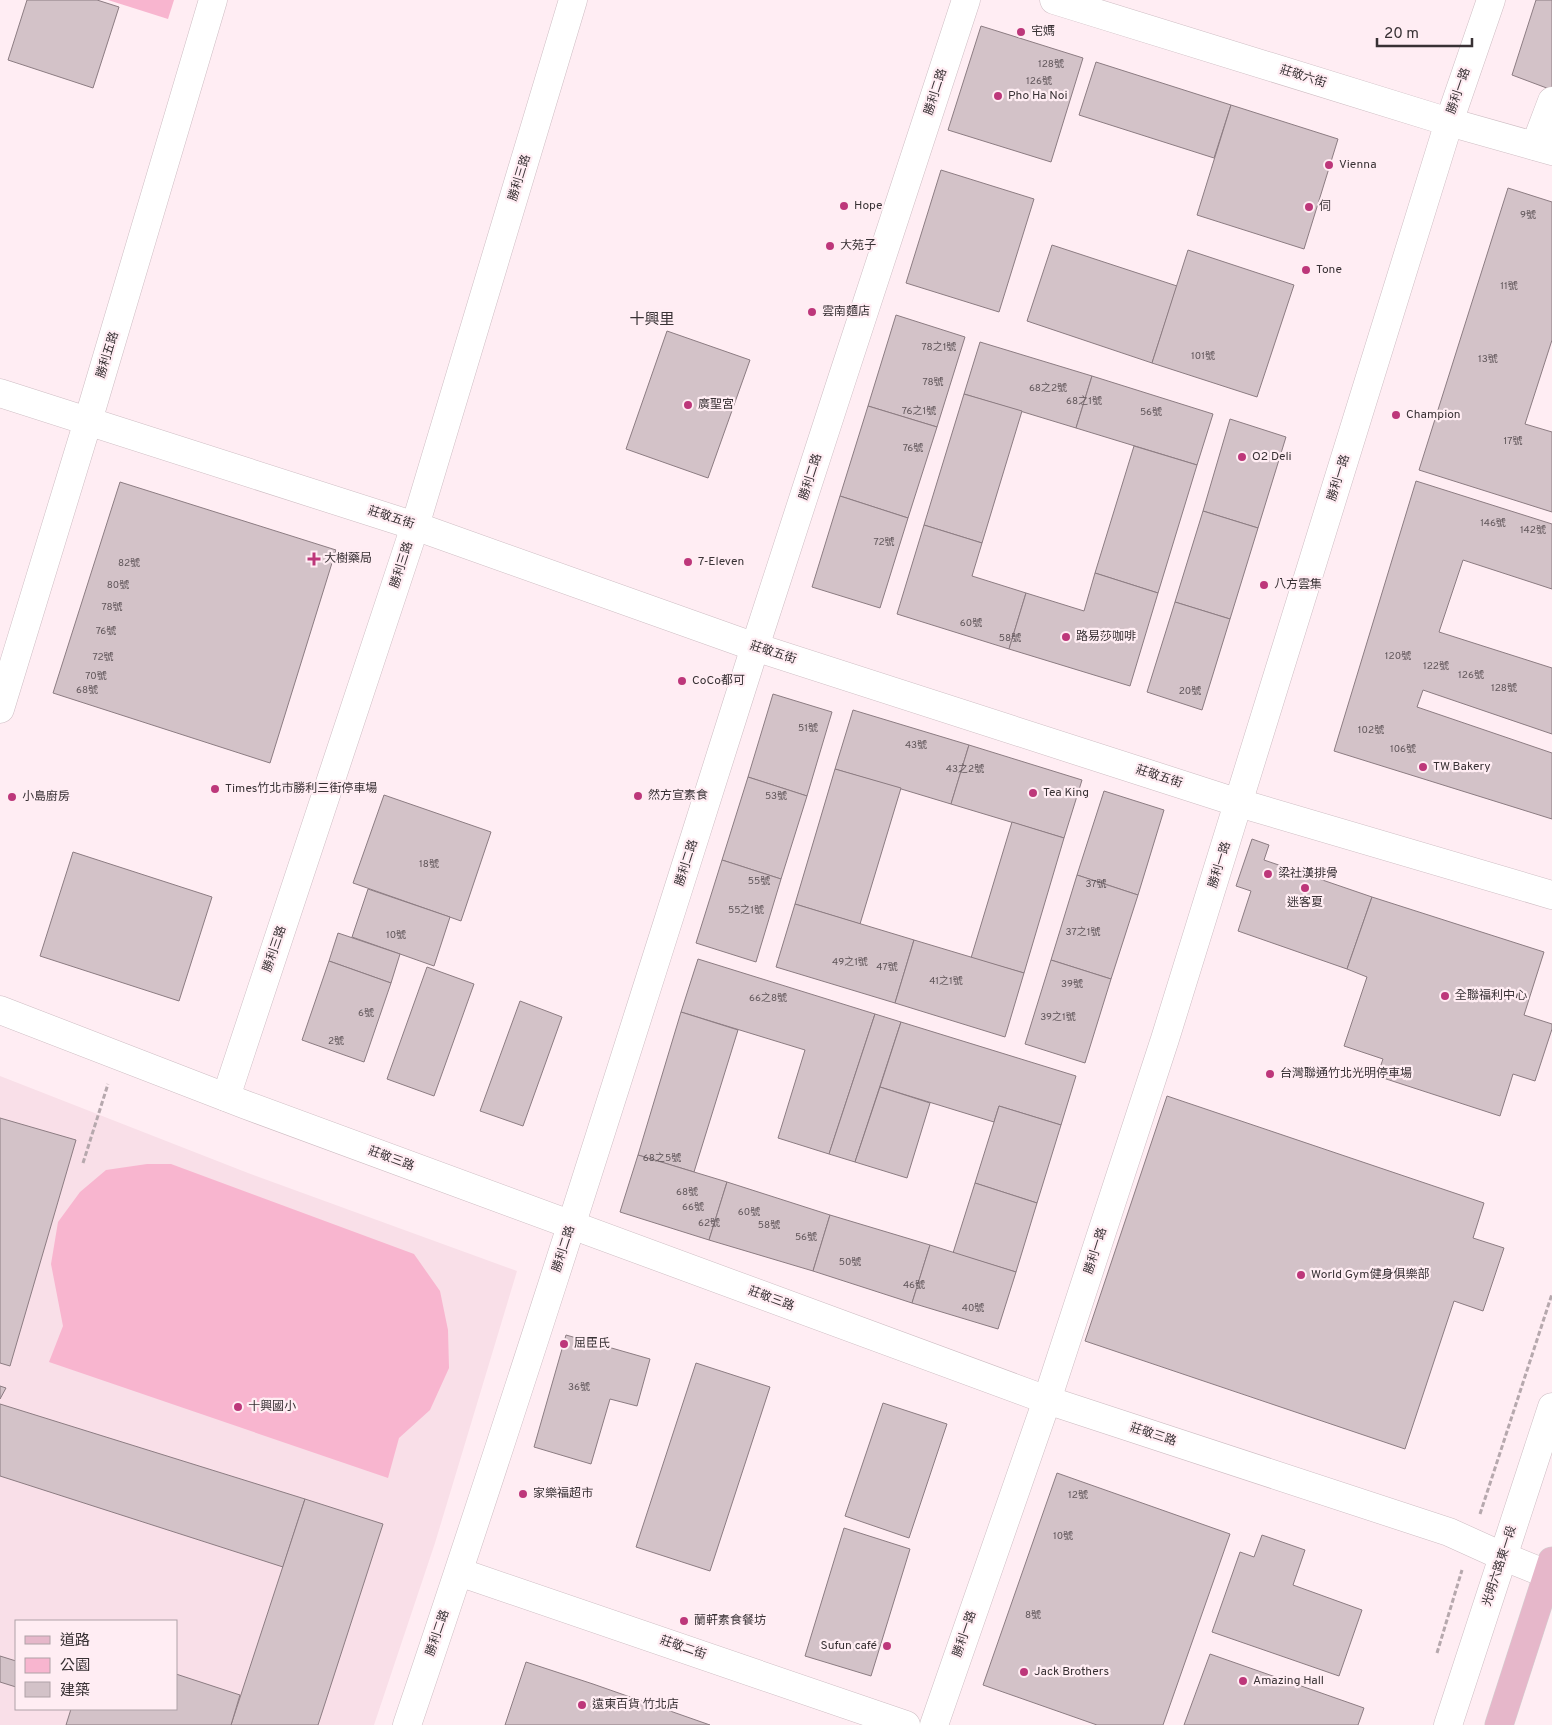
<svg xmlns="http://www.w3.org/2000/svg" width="1552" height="1725" font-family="Overpass,'Noto Sans TC',sans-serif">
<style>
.built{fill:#f9dfe8;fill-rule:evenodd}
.green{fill:#f8b5cf}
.building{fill:#d3c2c8;stroke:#8c7c82}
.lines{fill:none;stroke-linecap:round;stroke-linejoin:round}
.minor-casing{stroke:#cebdc3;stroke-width:29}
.major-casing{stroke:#d3d2d2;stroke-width:29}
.path{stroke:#b6a8ad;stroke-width:3;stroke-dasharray:5 2.5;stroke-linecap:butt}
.minor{stroke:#fff;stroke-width:28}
.major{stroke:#e6b7ca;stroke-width:28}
.poi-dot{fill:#bd377a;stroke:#ffedf3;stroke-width:2}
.labels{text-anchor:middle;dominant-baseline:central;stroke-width:4.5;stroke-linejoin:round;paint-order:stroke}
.number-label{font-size:10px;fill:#5f5559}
.poi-label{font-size:12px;fill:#383134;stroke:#ffedf3;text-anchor:start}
.street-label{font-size:12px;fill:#383134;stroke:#ffedf3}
.quarter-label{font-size:15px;fill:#383134;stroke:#ffedf3}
</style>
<rect width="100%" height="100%" fill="#ffedf3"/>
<path class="built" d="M0 1076 248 1173 517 1271 435 1543 374 1725H0ZM16 1621H176V1709H16Z"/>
<g class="green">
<polygon points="108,0 174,0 168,19"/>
<polygon points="147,1164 171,1164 414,1254 440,1291 448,1330 449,1368 430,1410 399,1438 388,1478 49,1362 63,1326 51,1264 58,1222 80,1192 106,1170"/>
</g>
<g class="building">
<polygon points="27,0 97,0 119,7 93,88 8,60"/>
<polygon points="1536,0 1552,0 1552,90 1512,75"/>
<polygon points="981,26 1083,58 1051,162 948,130"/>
<polygon points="1096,62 1231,105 1214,158 1079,115"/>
<polygon points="1231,105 1338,139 1304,249 1197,215"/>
<polygon points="941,170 1034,199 999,312 906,283"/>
<polygon points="1508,188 1552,202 1552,340 1525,424 1552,432 1552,512 1419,470"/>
<polygon points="1052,245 1177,286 1152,363 1027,321"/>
<polygon points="1188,250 1294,285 1257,397 1152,363"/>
<polygon points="896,315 965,337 937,427 868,406"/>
<polygon points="667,331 750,360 708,478 626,449"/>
<polygon points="980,342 1092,376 1076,428 964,394"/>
<polygon points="1092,376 1213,414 1197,465 1076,428"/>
<polygon points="964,394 1022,411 982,543 924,525"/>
<polygon points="868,406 937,427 908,518 840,496"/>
<polygon points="1230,419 1286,437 1258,528 1203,511"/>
<polygon points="1134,446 1197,465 1158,593 1095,573"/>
<polygon points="1416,481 1552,524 1552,589 1463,560 1439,632 1552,668 1552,734 1423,690 1417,707 1552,753 1552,819 1334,751"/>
<polygon points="120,482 336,550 270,763 53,693"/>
<polygon points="840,496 908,518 880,608 812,587"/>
<polygon points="1203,511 1258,528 1230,619 1175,602"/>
<polygon points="924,525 982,543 972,576 1026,593 1009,649 897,614"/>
<polygon points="1095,573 1158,593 1130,686 1009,649 1026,593 1084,611"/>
<polygon points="1175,602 1230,619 1202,710 1147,692"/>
<polygon points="773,694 832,712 807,796 748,777"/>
<polygon points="853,710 969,745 951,804 835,769"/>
<polygon points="969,745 1082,780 1064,838 951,804"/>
<polygon points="835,769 901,788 860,924 795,904"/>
<polygon points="748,777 807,796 781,879 722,860"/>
<polygon points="1104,791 1164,810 1138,895 1077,875"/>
<polygon points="384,795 491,832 461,921 353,883"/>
<polygon points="1012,822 1064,838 1024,973 971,958"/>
<polygon points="1252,839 1269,845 1264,860 1372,897 1347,969 1238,931 1251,891 1236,886"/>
<polygon points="73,852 212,897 179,1001 40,956"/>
<polygon points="722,860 781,879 756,962 696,943"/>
<polygon points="1077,875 1138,895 1111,979 1051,960"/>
<polygon points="368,889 450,917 434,966 352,937"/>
<polygon points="1372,897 1544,952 1524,1015 1552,1024 1552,1029 1535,1081 1513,1074 1500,1116 1377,1076 1383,1059 1344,1046 1367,977 1347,969"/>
<polygon points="795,904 914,940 895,1003 776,967"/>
<polygon points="338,933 400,954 391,983 329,961"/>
<polygon points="914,940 1024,973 1005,1037 895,1003"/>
<polygon points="698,959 875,1014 829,1154 778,1138 805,1050 681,1012"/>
<polygon points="1051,960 1111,979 1085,1063 1025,1044"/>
<polygon points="329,961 391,983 364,1062 302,1040"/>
<polygon points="427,967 474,984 434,1096 387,1079"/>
<polygon points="520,1001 562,1017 523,1126 480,1111"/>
<polygon points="681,1012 738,1030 694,1172 638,1155"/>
<polygon points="875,1014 901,1022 855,1162 829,1154"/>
<polygon points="901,1022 1076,1076 1061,1125 999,1106 994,1122 880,1087"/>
<polygon points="880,1087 930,1103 907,1178 855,1162"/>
<polygon points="1167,1096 1484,1203 1473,1238 1504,1248 1483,1311 1454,1301 1405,1449 1085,1341"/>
<polygon points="999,1106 1061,1125 1037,1203 975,1183"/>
<polygon points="0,1118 76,1140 10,1366 0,1363"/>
<polygon points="638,1155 727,1182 709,1240 620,1212"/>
<polygon points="727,1182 830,1215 813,1271 709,1240"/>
<polygon points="975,1183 1037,1203 1016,1272 953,1253"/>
<polygon points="830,1215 930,1245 912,1303 813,1271"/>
<polygon points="930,1245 1016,1272 998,1329 912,1303"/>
<polygon points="566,1335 650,1359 637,1406 610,1399 591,1464 534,1447"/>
<polygon points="696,1363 770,1387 710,1571 636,1547"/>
<polygon points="0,1386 6,1388 0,1399"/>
<polygon points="883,1403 947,1424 909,1538 845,1516"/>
<polygon points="0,1404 305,1499 283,1567 0,1476"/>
<polygon points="1057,1473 1230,1534 1163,1725 1097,1725 983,1685"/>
<polygon points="305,1499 383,1524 318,1725 231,1725"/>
<polygon points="844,1528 910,1549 871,1676 805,1656"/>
<polygon points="1262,1535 1305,1550 1293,1585 1362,1610 1339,1676 1212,1632 1240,1552 1254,1557"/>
<polygon points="1210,1654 1364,1708 1358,1725 1184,1725"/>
<polygon points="0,1656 16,1661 16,1687 0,1682"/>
<polygon points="526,1662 593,1684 710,1725 505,1725"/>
<polygon points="176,1674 240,1695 231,1725 66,1725 71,1709 176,1709"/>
</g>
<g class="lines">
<defs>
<g id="minor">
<polyline points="1054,0 1449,122 1552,151"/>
<polyline points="1535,146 1552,101"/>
<polyline points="0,393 415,526 755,647 1239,803 1552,895"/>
<polyline points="0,709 88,421 213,0"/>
<polyline points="0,1010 246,1105 1047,1400 1449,1532 1502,1556 1552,1576"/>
<polyline points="226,1097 415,526 573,0"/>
<polyline points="459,1572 906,1725"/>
<path d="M407 1725C528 1368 640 1009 754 650 824 433 895 217 966 0"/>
<polyline points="934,1725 1047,1400 1165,1039 1449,122 1491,0"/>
<polyline points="1448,1725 1552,1407"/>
</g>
<polyline id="major" points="1499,1725 1552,1561"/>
</defs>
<use href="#minor" class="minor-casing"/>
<use href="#major" class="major-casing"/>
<g class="path">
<polyline points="83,1163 108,1084"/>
<polyline points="1480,1514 1552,1294"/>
<polyline points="1437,1653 1462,1570"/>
</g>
<use href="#minor" class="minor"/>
<use href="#major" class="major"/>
</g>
<g class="poi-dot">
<circle cx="1021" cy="32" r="5"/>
<circle cx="998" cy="96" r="5"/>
<circle cx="1329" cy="165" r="5"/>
<circle cx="844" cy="206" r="5"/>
<circle cx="1309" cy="207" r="5"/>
<circle cx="830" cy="246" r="5"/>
<circle cx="1306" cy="270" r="5"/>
<circle cx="812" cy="312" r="5"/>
<circle cx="688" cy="405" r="5"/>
<circle cx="1396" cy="415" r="5"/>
<circle cx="1242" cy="457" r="5"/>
<path d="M311.5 551.5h5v5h5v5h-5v5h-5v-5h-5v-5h5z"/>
<circle cx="688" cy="562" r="5"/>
<circle cx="1264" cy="585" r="5"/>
<circle cx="1066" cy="637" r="5"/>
<circle cx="682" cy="681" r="5"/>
<circle cx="1423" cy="767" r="5"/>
<circle cx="215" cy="789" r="5"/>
<circle cx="1033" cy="793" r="5"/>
<circle cx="638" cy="796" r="5"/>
<circle cx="12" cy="797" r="5"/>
<circle cx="1268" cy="874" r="5"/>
<circle cx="1305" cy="888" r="5"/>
<circle cx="1445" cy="996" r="5"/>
<circle cx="1270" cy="1074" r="5"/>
<circle cx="1301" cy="1275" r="5"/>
<circle cx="564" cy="1344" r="5"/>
<circle cx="238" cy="1407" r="5"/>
<circle cx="523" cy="1494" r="5"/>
<circle cx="684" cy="1621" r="5"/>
<circle cx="887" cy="1646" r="5"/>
<circle cx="1024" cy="1672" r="5"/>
<circle cx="1243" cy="1681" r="5"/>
<circle cx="582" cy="1705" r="5"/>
</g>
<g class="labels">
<g class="number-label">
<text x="1051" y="64">128號</text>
<text x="1039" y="81">126號</text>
<text x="1528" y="215">9號</text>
<text x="1509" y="286">11號</text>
<text x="939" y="347">78之1號</text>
<text x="1203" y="356">101號</text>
<text x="1488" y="359">13號</text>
<text x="933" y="382">78號</text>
<text x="1048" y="388">68之2號</text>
<text x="1084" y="401">68之1號</text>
<text x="919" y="411">76之1號</text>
<text x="1151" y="412">56號</text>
<text x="1513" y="441">17號</text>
<text x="913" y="448">76號</text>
<text x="1493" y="523">146號</text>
<text x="1533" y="530">142號</text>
<text x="884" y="542">72號</text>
<text x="129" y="563">82號</text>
<text x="118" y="585">80號</text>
<text x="112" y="607">78號</text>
<text x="971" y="623">60號</text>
<text x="106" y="631">76號</text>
<text x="1010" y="638">58號</text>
<text x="1398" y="656">120號</text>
<text x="103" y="657">72號</text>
<text x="1436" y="666">122號</text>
<text x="1471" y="675">126號</text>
<text x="96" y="676">70號</text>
<text x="1504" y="688">128號</text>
<text x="87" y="690">68號</text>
<text x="1190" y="691">20號</text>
<text x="808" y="728">51號</text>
<text x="1371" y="730">102號</text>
<text x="916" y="745">43號</text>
<text x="1403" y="749">106號</text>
<text x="965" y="769">43之2號</text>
<text x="776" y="796">53號</text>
<text x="429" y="864">18號</text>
<text x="759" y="881">55號</text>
<text x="1096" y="884">37號</text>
<text x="746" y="910">55之1號</text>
<text x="1083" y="932">37之1號</text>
<text x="396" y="935">10號</text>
<text x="850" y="962">49之1號</text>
<text x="887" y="967">47號</text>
<text x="946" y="981">41之1號</text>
<text x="1072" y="984">39號</text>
<text x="768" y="998">66之8號</text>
<text x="366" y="1013">6號</text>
<text x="1058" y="1017">39之1號</text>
<text x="336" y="1041">2號</text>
<text x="662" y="1158">68之5號</text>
<text x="687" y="1192">68號</text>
<text x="693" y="1207">66號</text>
<text x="749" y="1212">60號</text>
<text x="709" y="1223">62號</text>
<text x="769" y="1225">58號</text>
<text x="806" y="1237">56號</text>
<text x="850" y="1262">50號</text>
<text x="914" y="1285">46號</text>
<text x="973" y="1308">40號</text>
<text x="579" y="1387">36號</text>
<text x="1078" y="1495">12號</text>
<text x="1063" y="1536">10號</text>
<text x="1033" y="1615">8號</text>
</g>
<g class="poi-label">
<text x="1031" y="32">宅媽</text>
<text x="1008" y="96">Pho Ha Noi</text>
<text x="1339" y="165">Vienna</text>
<text x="854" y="206">Hope</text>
<text x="1319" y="207">伺</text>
<text x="840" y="246">大苑子</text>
<text x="1316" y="270">Tone</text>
<text x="822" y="312">雲南麵店</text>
<text x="698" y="405">廣聖宮</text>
<text x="1406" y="415">Champion</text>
<text x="1252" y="457">O2 Deli</text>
<text x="324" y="559">大樹藥局</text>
<text x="698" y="562">7-Eleven</text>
<text x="1274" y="585">八方雲集</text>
<text x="1076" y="637">路易莎咖啡</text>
<text x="692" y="681">CoCo都可</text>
<text x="1433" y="767">TW Bakery</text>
<text x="225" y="789">Times竹北市勝利三街停車場</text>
<text x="1043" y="793">Tea King</text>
<text x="648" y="796">然方宣素食</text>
<text x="22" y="797">小島廚房</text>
<text x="1278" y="874">梁社漢排骨</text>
<text x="1305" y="903" text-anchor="middle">迷客夏</text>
<text x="1455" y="996">全聯福利中心</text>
<text x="1280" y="1074">台灣聯通竹北光明停車場</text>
<text x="1311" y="1275">World Gym健身俱樂部</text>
<text x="574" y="1344">屈臣氏</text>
<text x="248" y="1407">十興國小</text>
<text x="533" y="1494">家樂福超市</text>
<text x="694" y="1621">蘭軒素食餐坊</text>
<text x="877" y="1646" text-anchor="end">Sufun café</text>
<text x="1034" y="1672">Jack Brothers</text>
<text x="1253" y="1681">Amazing Hall</text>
<text x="592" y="1705">遠東百貨 竹北店</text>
</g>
<g class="street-label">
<text transform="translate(1303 77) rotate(17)">莊敬六街</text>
<text transform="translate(1459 91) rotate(-71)">勝利一路</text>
<text transform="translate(936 92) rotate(-72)">勝利二路</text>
<text transform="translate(520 178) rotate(-73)">勝利三路</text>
<text transform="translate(108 355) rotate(-73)">勝利五路</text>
<text transform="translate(811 477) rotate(-72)">勝利二路</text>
<text transform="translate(1339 478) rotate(-73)">勝利一路</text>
<text transform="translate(391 518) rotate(18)">莊敬五街</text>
<text transform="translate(402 565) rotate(-72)">勝利三路</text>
<text transform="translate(773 653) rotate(18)">莊敬五街</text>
<text transform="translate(1159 777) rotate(18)">莊敬五街</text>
<text transform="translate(687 863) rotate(-72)">勝利二路</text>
<text transform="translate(1220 865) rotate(-73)">勝利一路</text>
<text transform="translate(275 949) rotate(-71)">勝利三路</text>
<text transform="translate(391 1159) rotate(20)">莊敬三路</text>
<text transform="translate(564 1249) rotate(-72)">勝利二路</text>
<text transform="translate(1096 1251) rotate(-72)">勝利一路</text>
<text transform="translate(771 1299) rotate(20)">莊敬三路</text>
<text transform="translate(1153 1435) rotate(18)">莊敬三路</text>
<text transform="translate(1500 1566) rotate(-72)">光明六路東一段</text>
<text transform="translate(438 1633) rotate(-71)">勝利二路</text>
<text transform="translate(965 1634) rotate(-71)">勝利一路</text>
<text transform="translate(683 1648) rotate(19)">莊敬二街</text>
</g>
<g class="quarter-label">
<text x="652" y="320">十興里</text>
</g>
</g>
<rect x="15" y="1620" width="162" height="90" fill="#ffedf3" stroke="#afa2a7"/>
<rect x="25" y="1636" width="25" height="8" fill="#e6b7ca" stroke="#afa2a7"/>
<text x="60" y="1645" font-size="15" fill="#383134">道路</text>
<rect x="25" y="1658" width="25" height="15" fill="#f8b5cf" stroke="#afa2a7"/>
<text x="60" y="1670" font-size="15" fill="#383134">公園</text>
<rect x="25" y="1682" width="25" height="15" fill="#d3c2c8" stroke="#afa2a7"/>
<text x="60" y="1695" font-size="15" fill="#383134">建築</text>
<path d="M1377 38v8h95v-8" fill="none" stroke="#383134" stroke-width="2.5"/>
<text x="1384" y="38" font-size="15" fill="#383134" stroke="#ffedf3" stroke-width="4" paint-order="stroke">20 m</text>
</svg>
